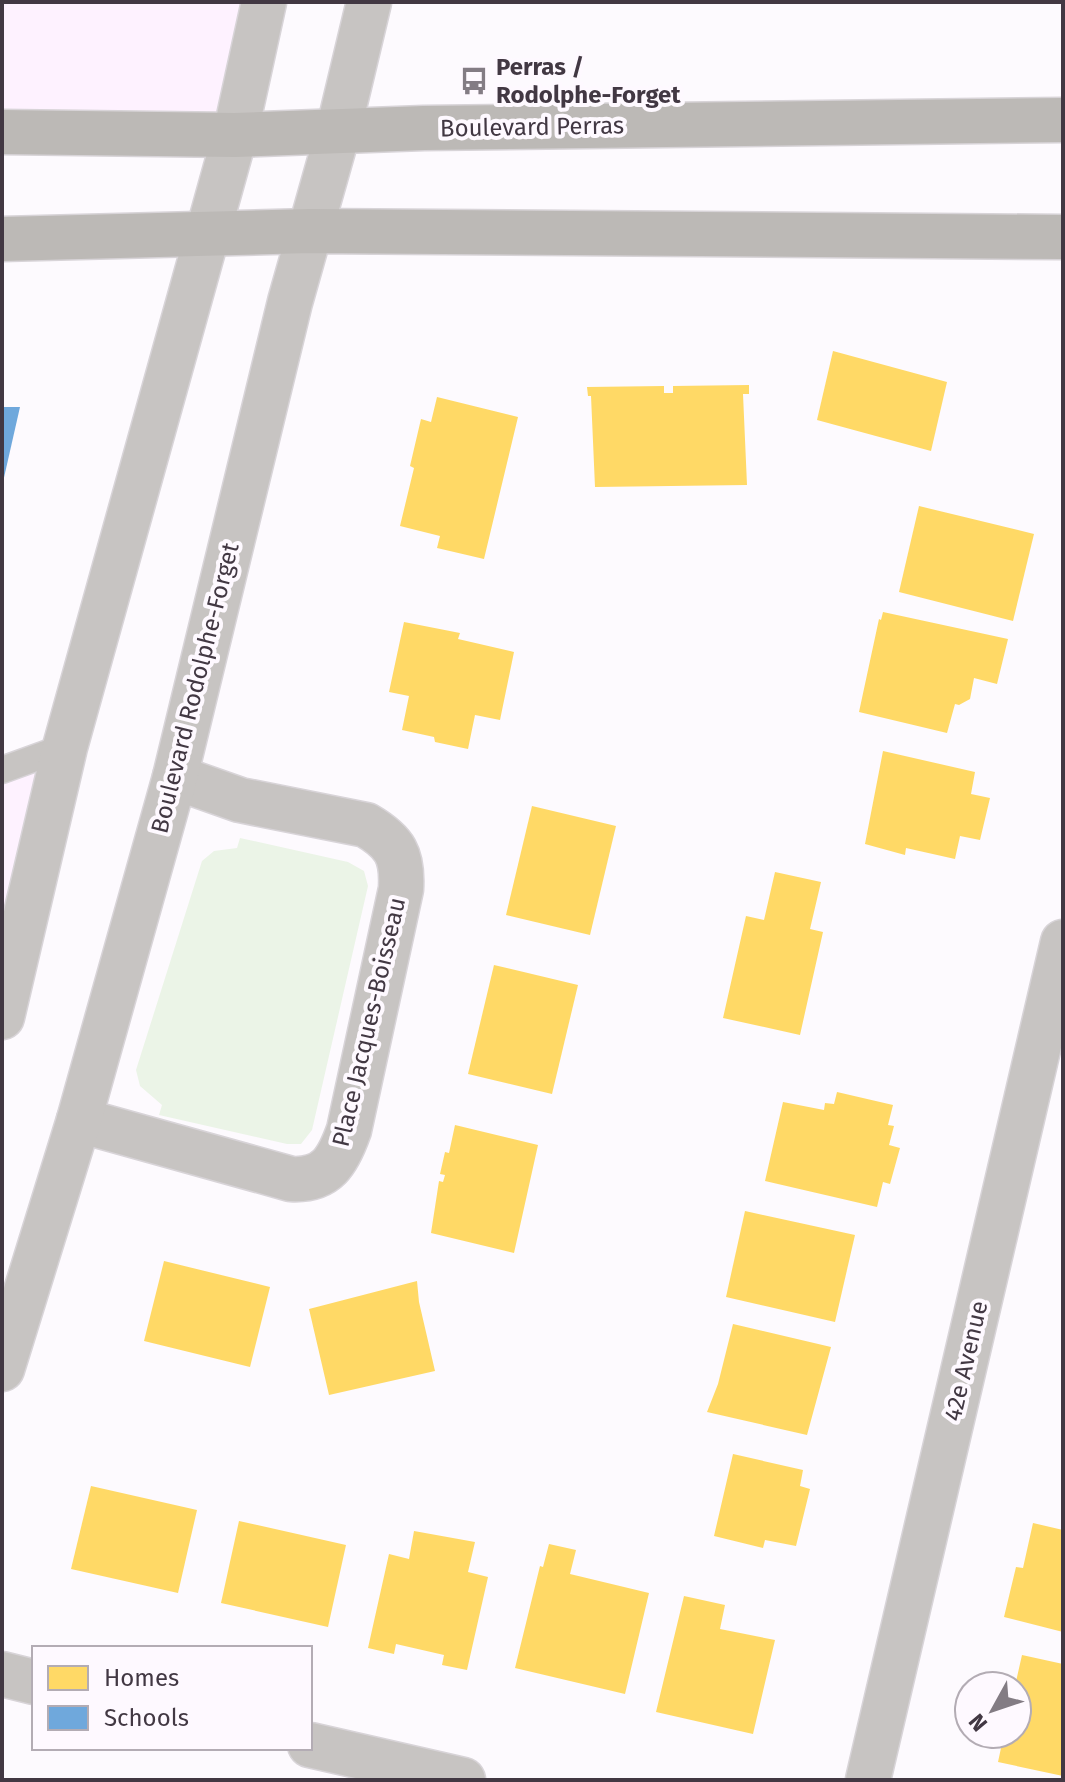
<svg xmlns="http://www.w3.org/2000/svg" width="1065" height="1782" font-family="'Fira Sans',sans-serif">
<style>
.built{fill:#fef2ff}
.green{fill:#ebf4e7}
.homes{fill:#ffd966}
.schools{fill:#6fa8dc}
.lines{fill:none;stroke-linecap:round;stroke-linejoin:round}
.service-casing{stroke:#d8d4d8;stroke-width:29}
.minor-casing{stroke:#d8d4d8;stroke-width:47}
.tertiary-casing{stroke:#d8d4d8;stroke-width:47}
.secondary-casing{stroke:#d8d4d8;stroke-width:47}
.service{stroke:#c7c4c2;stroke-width:26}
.minor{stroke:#c7c4c2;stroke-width:44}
.tertiary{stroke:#c7c4c2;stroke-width:44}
.secondary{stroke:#bcb9b6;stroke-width:44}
.labels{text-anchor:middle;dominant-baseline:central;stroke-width:8;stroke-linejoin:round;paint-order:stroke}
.poi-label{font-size:24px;font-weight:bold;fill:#423843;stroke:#fef9ff;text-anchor:start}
.street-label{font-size:24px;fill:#423843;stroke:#fef9ff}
</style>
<rect width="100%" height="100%" fill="#fdfafe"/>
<g class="built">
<polygon points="2,2 264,2 235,135 2,136"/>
<polygon points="65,747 2,1017 2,770"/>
</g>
<polygon class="green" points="240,838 348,862 364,871 368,886 312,1130 301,1144 287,1144 159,1115 162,1105 140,1086 136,1070 202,861 214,851 237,848"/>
<g class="homes">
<polygon points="833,351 947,382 931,451 817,420"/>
<polygon points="749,385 749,394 743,394 747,485 595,487 591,396 588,396 587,387 664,386 664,393 673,393 673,386"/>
<polygon points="437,397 518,417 484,559 437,548 440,536 400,526 414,468 410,466 421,419 431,422"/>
<polygon points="919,506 1034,534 1013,621 899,592"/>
<polygon points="883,612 1008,639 997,684 974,678 970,699 959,705 955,704 947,733 859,712 879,619 881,620"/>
<polygon points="404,622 460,633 458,639 514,652 500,720 475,715 468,749 435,742 434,737 402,730 409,696 389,692"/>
<polygon points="883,751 975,772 971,794 990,798 980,840 960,836 955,859 906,848 905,855 865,844"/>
<polygon points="532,806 616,826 590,935 506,915"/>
<polygon points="775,872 821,882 810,929 823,932 800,1035 723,1018 746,916 764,920"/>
<polygon points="494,965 578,985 552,1094 468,1074"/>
<polygon points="837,1092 893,1105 888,1125 894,1126 889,1145 900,1148 890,1184 883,1182 877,1207 765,1181 783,1102 824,1110 825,1103 834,1104"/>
<polygon points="455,1125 538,1145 514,1253 431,1233 439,1181 443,1182 445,1175 440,1174 445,1152 449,1153"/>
<polygon points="745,1211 855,1235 835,1322 726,1297"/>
<polygon points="164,1261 270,1287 250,1367 144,1341"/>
<polygon points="417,1281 419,1302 435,1371 329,1395 309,1309"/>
<polygon points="733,1324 831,1347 807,1435 707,1412 718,1384"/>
<polygon points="733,1454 803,1470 800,1486 810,1489 796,1546 765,1540 763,1548 714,1536"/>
<polygon points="91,1486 197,1510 178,1593 71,1569"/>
<polygon points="239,1521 346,1545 328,1627 221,1603"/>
<polygon points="1033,1523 1063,1530 1063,1632 1004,1617 1016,1567 1023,1568"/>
<polygon points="414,1531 475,1542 468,1572 488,1577 467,1670 442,1665 444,1655 396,1644 394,1654 368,1648 389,1554 409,1559"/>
<polygon points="549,1544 576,1550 570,1574 649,1593 625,1694 515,1668 540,1566 543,1567"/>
<polygon points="684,1596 725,1605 720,1629 775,1640 753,1734 656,1712"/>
<polygon points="1022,1655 1063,1664 1063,1776 998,1762 1004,1734 1017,1734 1017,1686 1015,1686"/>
</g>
<polygon class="schools" points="2,407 20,407 3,482 2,482"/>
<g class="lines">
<defs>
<polyline id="service" points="2,770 65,747"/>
<g id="minor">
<path d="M79 1120 291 1179C327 1181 338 1161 349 1130L401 889C403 855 395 842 366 825L240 800 175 777"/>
<polyline points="2,1674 34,1682"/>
<polyline points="310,1745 463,1780"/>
<polyline points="868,1780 1063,942"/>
</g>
<g id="tertiary">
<polyline points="2,1017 65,747 235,135 264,2"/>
<polyline points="2,1369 79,1120 175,777 290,302 338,132 369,2"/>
</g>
<g id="secondary">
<polyline points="2,132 235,135 424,128 1063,120"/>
<polyline points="2,239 310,231 1063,237"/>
</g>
</defs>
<use href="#service" class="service-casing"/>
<use href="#minor" class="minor-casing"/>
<use href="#tertiary" class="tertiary-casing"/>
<use href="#secondary" class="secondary-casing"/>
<use href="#service" class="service"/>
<use href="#minor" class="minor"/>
<use href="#tertiary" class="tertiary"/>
<use href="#secondary" class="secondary"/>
</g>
<defs>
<symbol id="bus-bare" viewBox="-9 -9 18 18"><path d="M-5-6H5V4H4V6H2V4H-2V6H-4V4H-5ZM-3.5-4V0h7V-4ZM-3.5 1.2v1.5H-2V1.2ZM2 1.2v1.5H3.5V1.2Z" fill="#837c84" stroke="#fef9ff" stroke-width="2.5" paint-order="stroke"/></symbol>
</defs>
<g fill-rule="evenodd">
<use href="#bus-bare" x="454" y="61" width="40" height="40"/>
</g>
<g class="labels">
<g class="poi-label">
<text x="496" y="67">Perras /<tspan x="496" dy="28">Rodolphe-Forget</tspan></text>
</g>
<g class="street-label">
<text transform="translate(532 127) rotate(-1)">Boulevard Perras</text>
<text transform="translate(195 688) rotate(-76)">Boulevard Rodolphe-Forget</text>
<text transform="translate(369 1022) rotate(-77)">Place Jacques-Boisseau</text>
<text transform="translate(966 1361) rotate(-77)">42e Avenue</text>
</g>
</g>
<rect width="1065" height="1782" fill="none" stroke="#423843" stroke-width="8"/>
<rect x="32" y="1646" width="280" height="104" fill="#fef9ff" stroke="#b3acb4" stroke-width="2"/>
<rect x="48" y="1666" width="40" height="24" fill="#ffd966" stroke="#b3acb4" stroke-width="2"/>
<text x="104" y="1686" font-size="24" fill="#423843">Homes</text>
<rect x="48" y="1706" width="40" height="24" fill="#6fa8dc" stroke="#b3acb4" stroke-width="2"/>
<text x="104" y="1726" font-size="24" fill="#423843">Schools</text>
<g transform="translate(993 1710) rotate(230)"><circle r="38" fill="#fef9ff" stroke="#b3acb4" stroke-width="2"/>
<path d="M0-6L14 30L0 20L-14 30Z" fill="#837c84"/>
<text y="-12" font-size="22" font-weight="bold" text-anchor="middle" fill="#423843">N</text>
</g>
</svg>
